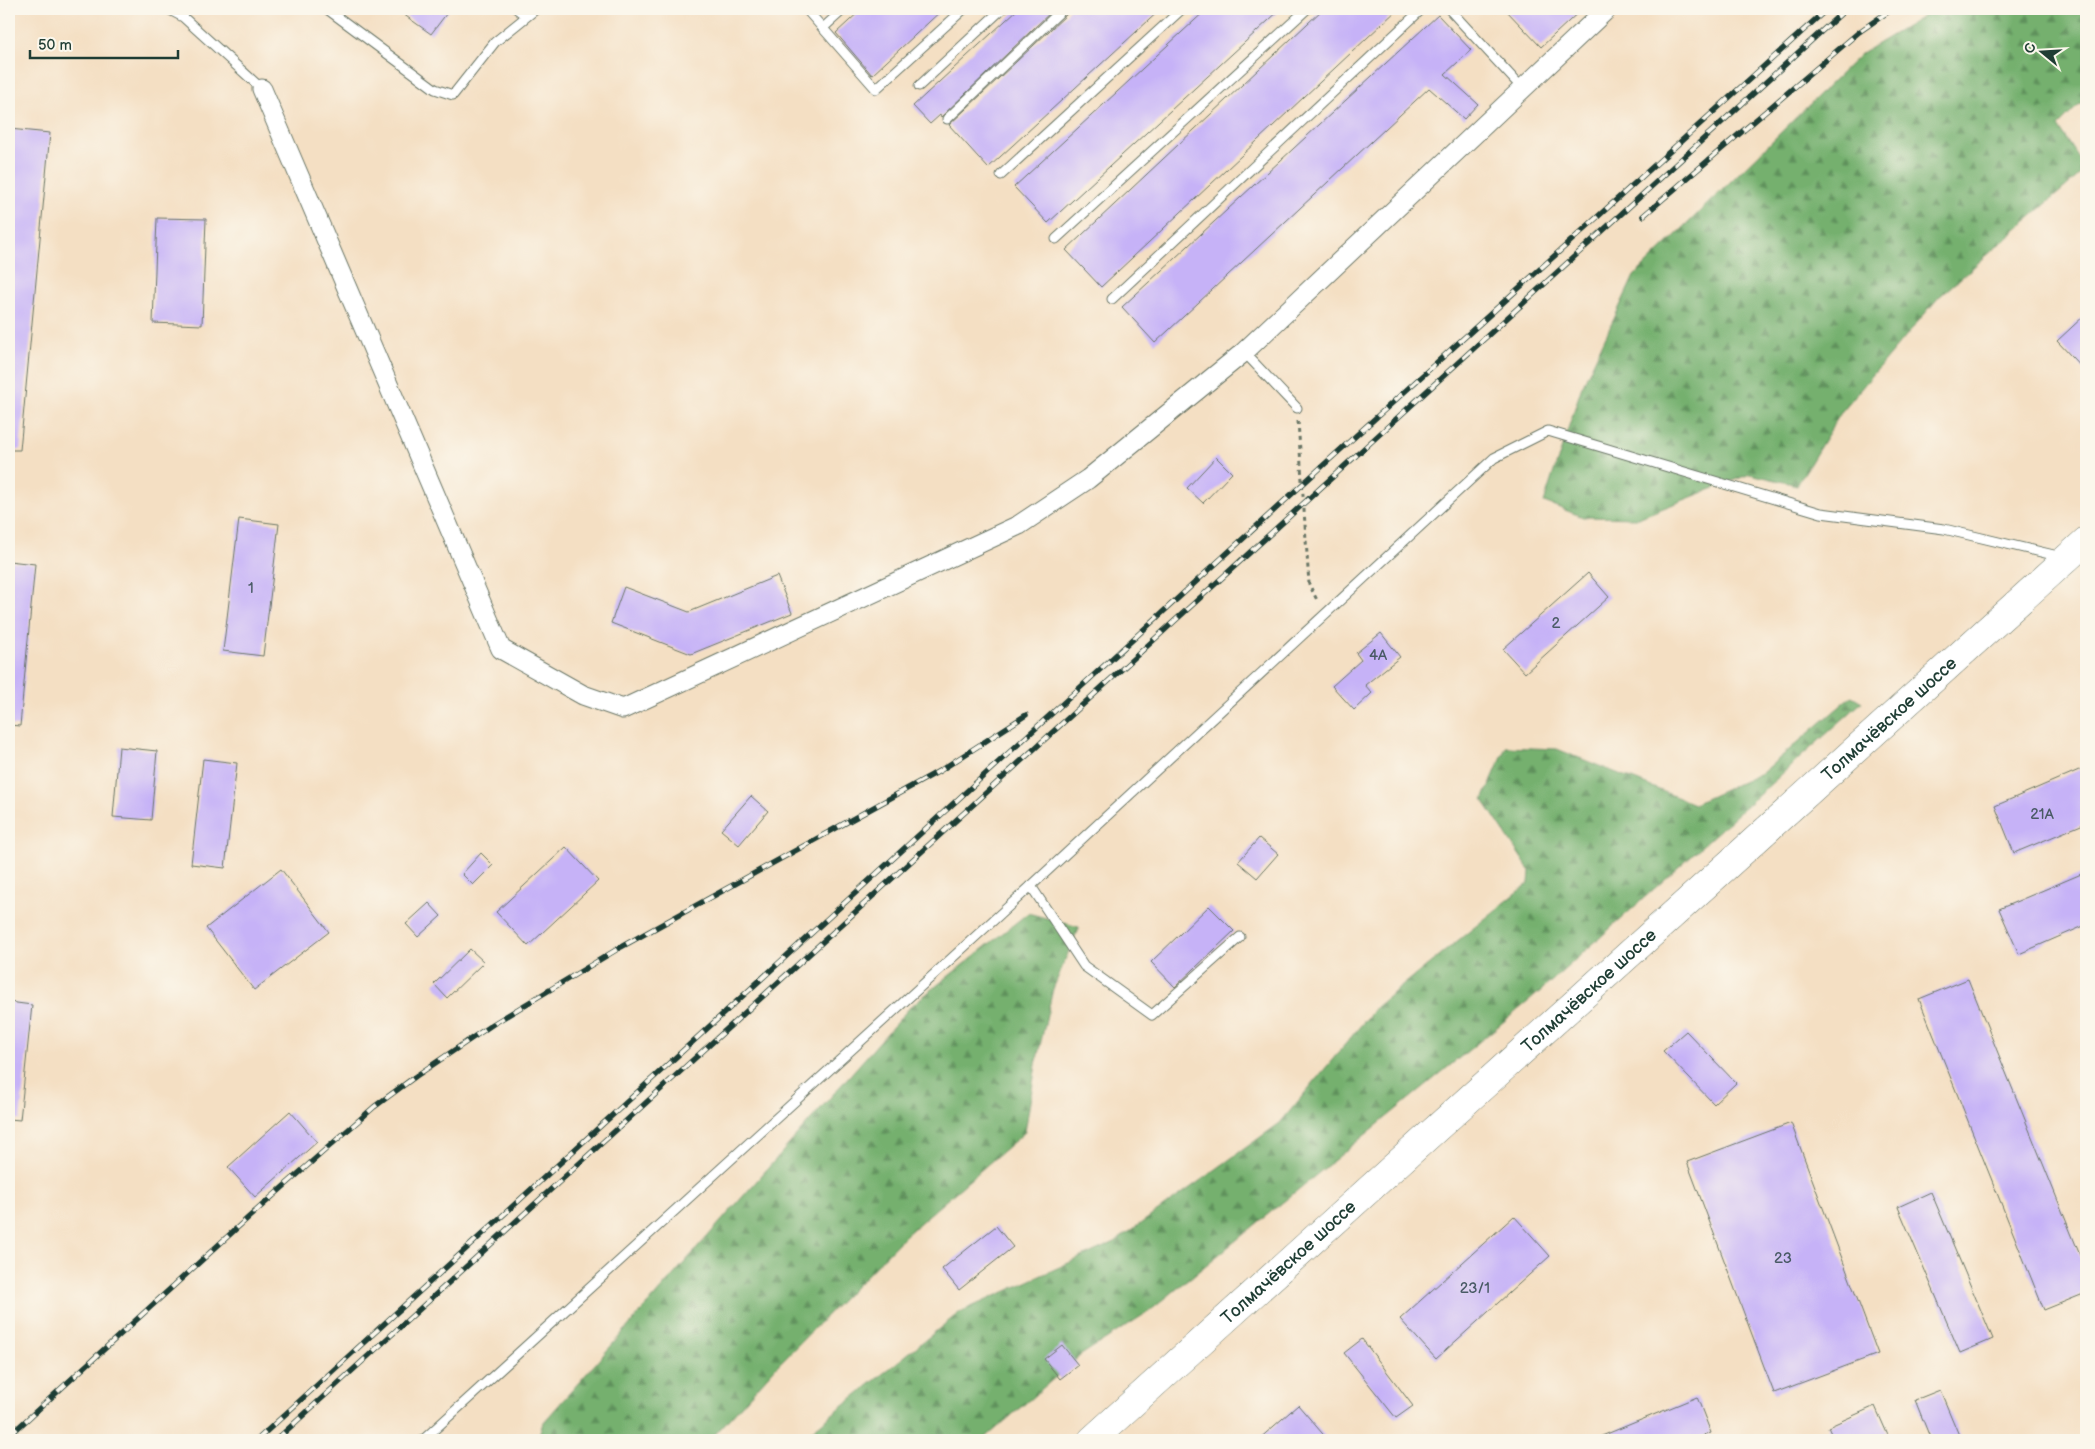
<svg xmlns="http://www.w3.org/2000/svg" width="2095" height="1449" font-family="'Balsamiq Sans',sans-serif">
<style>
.forest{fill:url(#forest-firs);stroke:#4a7651}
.building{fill:#c6b2f7}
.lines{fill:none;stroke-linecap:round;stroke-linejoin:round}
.lane-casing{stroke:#6a7666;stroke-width:11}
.street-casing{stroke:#6a7666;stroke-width:21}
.primary-casing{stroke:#6a7666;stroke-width:29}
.path{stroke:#6a7666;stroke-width:3;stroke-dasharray:4 4;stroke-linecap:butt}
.lane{stroke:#fff;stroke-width:9}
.street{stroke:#fff;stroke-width:19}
.primary{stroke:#fff;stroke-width:28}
.rail-casing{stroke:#1f3d34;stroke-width:5.5}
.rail{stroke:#fbf7ec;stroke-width:4;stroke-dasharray:11;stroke-linecap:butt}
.labels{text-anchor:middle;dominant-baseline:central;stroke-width:4;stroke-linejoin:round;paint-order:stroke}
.number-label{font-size:15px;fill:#495a65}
.street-label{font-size:18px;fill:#1f3d34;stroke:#fbf7ec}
</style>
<defs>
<pattern id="forest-firs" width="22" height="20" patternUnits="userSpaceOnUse" patternTransform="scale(1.25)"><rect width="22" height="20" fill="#74b06e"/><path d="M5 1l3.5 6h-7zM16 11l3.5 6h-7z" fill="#5f905b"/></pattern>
</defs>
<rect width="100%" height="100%" fill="#fbf7ec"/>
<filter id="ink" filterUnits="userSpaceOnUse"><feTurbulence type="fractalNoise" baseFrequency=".02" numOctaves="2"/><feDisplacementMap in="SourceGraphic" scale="10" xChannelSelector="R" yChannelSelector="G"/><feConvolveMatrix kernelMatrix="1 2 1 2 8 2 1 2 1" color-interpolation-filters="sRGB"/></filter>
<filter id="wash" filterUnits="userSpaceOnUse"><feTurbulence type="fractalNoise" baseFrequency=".0096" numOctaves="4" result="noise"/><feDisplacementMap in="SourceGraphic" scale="20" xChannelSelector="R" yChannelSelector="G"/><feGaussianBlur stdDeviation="1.12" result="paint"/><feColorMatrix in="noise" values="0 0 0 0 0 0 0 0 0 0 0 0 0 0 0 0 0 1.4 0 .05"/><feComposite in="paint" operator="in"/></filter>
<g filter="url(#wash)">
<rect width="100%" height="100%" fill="#f4dfc3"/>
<g class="forest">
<polygon points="1936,9 2086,9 2086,98 2058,126 2086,169 1939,297 1842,411 1797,485 1750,474 1638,518 1583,517 1544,502 1581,389 1634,276 1862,53"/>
<polygon points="1852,696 1862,702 1535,996 1151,1310 1081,1355 983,1440 800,1440 960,1312 1115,1242 1280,1123 1376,1007 1529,883 1530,871 1483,800 1506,747 1557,749 1694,804 1762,773"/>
<polygon points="1028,913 1079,927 1053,989 1037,1059 1025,1132 907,1234 775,1368 710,1440 537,1440 543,1423 911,1006"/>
</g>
<g id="blocks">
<g class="building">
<polygon points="396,9 450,9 431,34"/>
<polygon points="862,9 943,9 872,75 836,33"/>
<polygon points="1018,9 1054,9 941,117 940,115 930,124 913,106"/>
<polygon points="1069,9 1161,9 988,168 949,125 1067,14"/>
<polygon points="1207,9 1281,9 1048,223 1014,187"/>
<polygon points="1323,9 1398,9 1101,287 1066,250"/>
<polygon points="1505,9 1582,9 1541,47"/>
<polygon points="1438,15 1471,50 1445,74 1478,104 1464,119 1429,88 1155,343 1122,307"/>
<polygon points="9,129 50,133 20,450 9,450"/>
<polygon points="157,218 206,219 202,325 153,323"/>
<polygon points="2086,314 2086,372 2057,341"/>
<polygon points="1216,457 1232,473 1203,503 1187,488"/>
<polygon points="239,519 279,524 263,656 223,651"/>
<polygon points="9,561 35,564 20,726 9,725"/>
<polygon points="1588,573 1609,597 1525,673 1503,649"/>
<polygon points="777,576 792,613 691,654 611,623 624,587 689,612"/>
<polygon points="1381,633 1400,657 1365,685 1372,693 1354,710 1332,686 1361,660 1356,653"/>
<polygon points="119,747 157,751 151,820 113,817"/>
<polygon points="203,759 237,763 225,868 191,864"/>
<polygon points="2086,767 2086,823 2014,853 1995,806"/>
<polygon points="751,796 768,811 739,845 721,830"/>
<polygon points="1259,838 1278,854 1257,878 1238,862"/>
<polygon points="566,847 598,881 528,946 496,912"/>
<polygon points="481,853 493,865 473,885 462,874"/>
<polygon points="281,869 329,932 254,990 206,928"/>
<polygon points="2086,872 2086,925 2019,954 1999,909"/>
<polygon points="429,903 441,916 418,937 406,924"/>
<polygon points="1209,906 1234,931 1175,987 1151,962"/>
<polygon points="470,949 484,962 447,998 434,984"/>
<polygon points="1968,979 2086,1270 2086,1293 2044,1310 1919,999"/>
<polygon points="9,1002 32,1005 20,1120 9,1119"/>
<polygon points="1686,1031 1736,1083 1714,1104 1663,1051"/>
<polygon points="290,1111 317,1142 255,1197 228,1167"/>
<polygon points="1791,1123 1878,1354 1774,1393 1687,1162"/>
<polygon points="1931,1192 1993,1339 1960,1353 1898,1207"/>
<polygon points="1514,1216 1550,1256 1436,1359 1400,1319"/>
<polygon points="996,1226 1013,1247 959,1290 942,1269"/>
<polygon points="1362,1339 1413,1406 1396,1418 1344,1353"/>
<polygon points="1062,1345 1078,1365 1060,1379 1044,1359"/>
<polygon points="1940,1390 1961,1440 1931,1440 1915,1400"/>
<polygon points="1697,1397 1711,1433 1693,1440 1592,1440"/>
<polygon points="1298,1405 1328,1440 1258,1440"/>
<polygon points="1875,1406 1890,1440 1834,1440 1828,1427"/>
</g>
</g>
</g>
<g filter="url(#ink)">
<use href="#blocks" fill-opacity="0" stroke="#6a7666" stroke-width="1"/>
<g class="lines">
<defs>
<g id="lane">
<polyline points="168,9 183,17 262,89"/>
<polyline points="327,9 435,89 453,95 495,42 536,9"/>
<polyline points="517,9 526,16"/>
<polyline points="806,9 876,89 964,9"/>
<polyline points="1449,9 1522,88"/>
<polyline points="823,28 844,9"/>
<polyline points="919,86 1002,9"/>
<polyline points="947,119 1063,9"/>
<polyline points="1001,175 1182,9"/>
<polyline points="1056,239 1307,9"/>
<polyline points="1112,299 1422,9"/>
<polyline points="1244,352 1297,408"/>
<polyline points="1031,886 1084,966 1152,1015 1240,937"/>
<polyline points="423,1440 1031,886 1494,458 1548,431 1821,513 1944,529 2062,557"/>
</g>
<polyline id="street" points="262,89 501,649 583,695 623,709 1019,525 1088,479 1244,352 1607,9"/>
<g id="primary">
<path id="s1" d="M1092 1440 2086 541"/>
</g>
</defs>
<use href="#lane" class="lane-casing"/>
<use href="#street" class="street-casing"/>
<use href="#primary" class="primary-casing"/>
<polyline class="path" points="1298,421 1309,584 1318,602"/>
<use href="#lane" class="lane"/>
<use href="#street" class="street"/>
<use href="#primary" class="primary"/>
<defs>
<g id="rail">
<polyline points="1643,216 1859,32 1892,9"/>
<polyline points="9,1436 249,1217 374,1107 416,1076 493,1024 621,947 941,770 1026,715"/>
<polyline points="257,1440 1328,461 1827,9"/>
<polyline points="276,1440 1846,9"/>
</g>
</defs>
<use href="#rail" class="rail-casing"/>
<use href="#rail" class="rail"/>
</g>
</g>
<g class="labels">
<g class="number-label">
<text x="251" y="588">1</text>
<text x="1556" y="623">2</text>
<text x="1378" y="655">4А</text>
<text x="2042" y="814">21А</text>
<text x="1783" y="1258">23</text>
<text x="1475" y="1288">23/1</text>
</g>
<g class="street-label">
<text stroke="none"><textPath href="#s1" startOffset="1075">Толмачёвское шоссе</textPath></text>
<text stroke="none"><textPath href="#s1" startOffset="670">Толмачёвское шоссе</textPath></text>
<text stroke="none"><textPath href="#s1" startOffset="265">Толмачёвское шоссе</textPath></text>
</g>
</g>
<rect width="2095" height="1449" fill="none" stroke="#fbf7ec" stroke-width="30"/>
<g transform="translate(2042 52) rotate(288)" stroke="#fbf7ec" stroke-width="4" paint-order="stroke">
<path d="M0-4L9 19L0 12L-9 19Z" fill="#1f3d34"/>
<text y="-8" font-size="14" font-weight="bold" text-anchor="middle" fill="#1f3d34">С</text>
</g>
<path d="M30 50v8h148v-8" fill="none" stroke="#1f3d34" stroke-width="2.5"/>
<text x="38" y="50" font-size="15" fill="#1f3d34" stroke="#fbf7ec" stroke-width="4" paint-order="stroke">50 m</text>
</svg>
